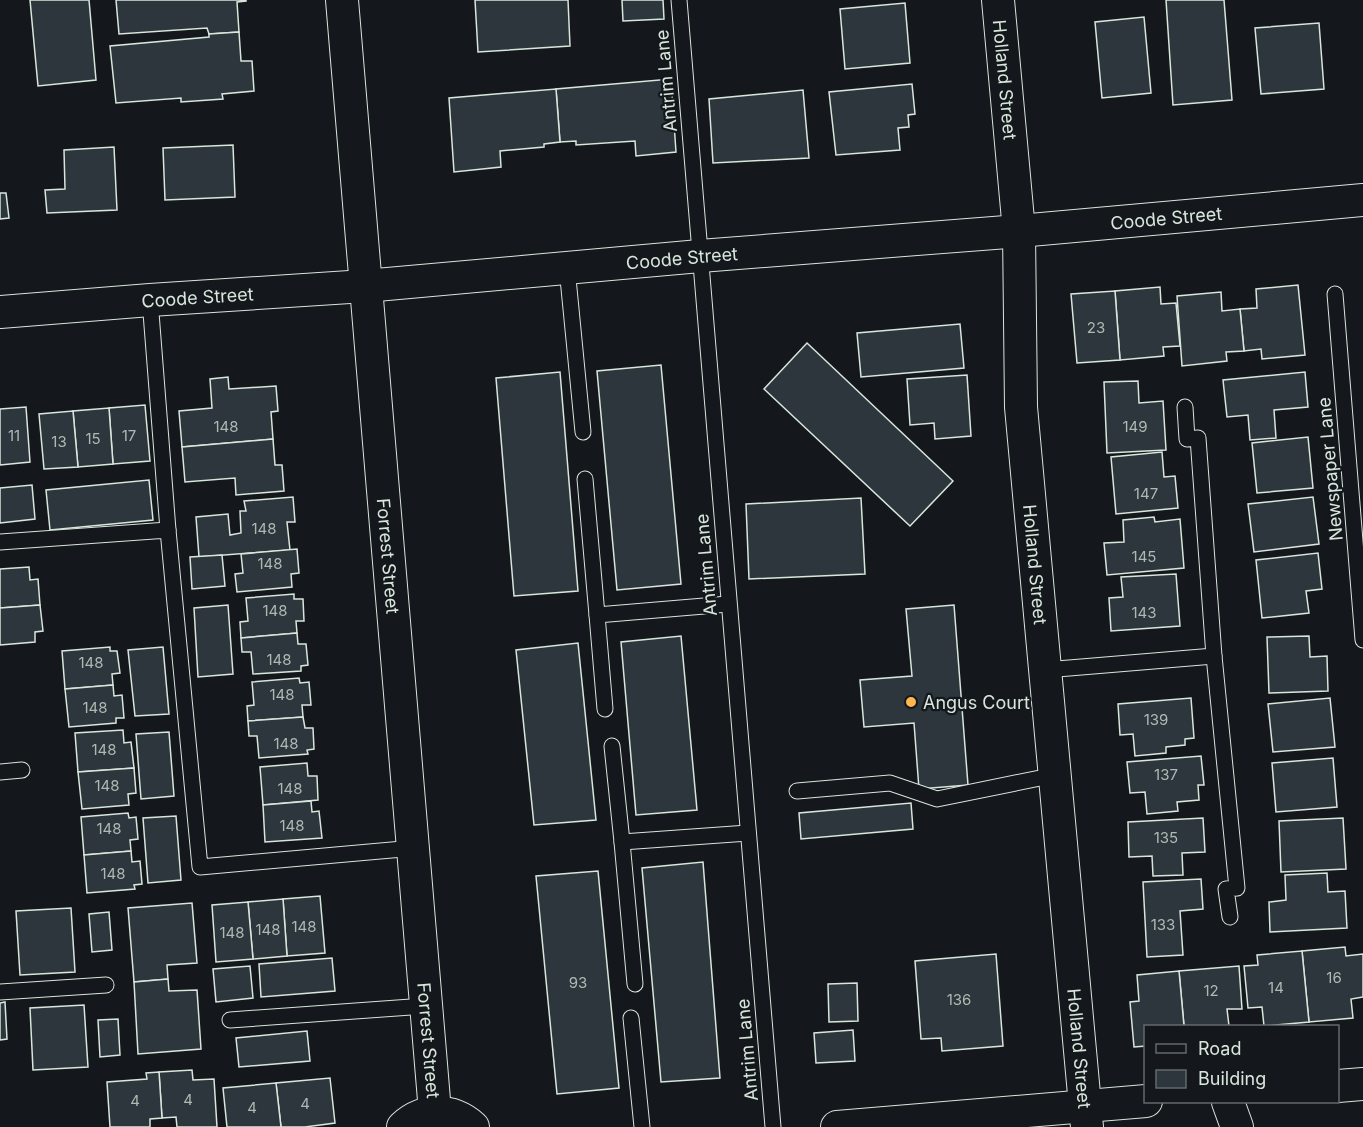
<svg xmlns="http://www.w3.org/2000/svg" width="1363" height="1127" font-family="Inter,sans-serif">
<style>
.building{fill:#2c363c;stroke:#d8e6dc;stroke-width:1.5}
.lines{fill:none;stroke-linecap:round;stroke-linejoin:round}
.lane-casing{stroke:#d8e6dc;stroke-width:17}
.street-casing{stroke:#d8e6dc;stroke-width:34}
.lane{stroke:#14181c;stroke-width:15}
.street{stroke:#14181c;stroke-width:32}
.poi-dot{fill:#ffb74d;stroke:#14181c;stroke-width:2}
.labels{text-anchor:middle;dominant-baseline:central;stroke-width:4.5;stroke-linejoin:round;paint-order:stroke}
.number-label{font-size:15px;fill:#adbab4}
.street-label{font-size:18px;fill:#d8e6dc;stroke:#14181c}
.poi-label{font-size:18px;fill:#d8e6dc;stroke:#14181c;text-anchor:start}
</style>
<rect width="100%" height="100%" fill="#14181c"/>
<g class="building">
<polygon points="30,0 89,0 96,80 38,86"/>
<polygon points="116,0 246,0 246,1 237,2 239,32 209,34 207,28 119,34"/>
<polygon points="475,0 568,0 570,46 478,52"/>
<polygon points="622,0 663,0 664,19 623,21"/>
<polygon points="1166,0 1224,0 1232,100 1173,105"/>
<polygon points="905,3 910,63 845,69 840,9"/>
<polygon points="1144,17 1151,93 1102,98 1095,22"/>
<polygon points="1319,23 1324,89 1261,94 1255,28"/>
<polygon points="239,32 241,61 252,61 254,91 222,94 223,99 181,102 181,98 116,103 110,46 209,37 209,34"/>
<polygon points="671,79 676,152 636,156 635,141 576,145 576,141 560,142 556,89"/>
<polygon points="912,84 915,114 908,115 909,127 898,128 900,150 836,155 829,92"/>
<polygon points="556,89 560,142 544,144 544,147 500,151 501,167 454,172 449,98"/>
<polygon points="803,90 809,158 713,163 709,99"/>
<polygon points="233,145 235,197 165,200 163,148"/>
<polygon points="114,147 117,210 47,213 45,190 65,189 64,150"/>
<polygon points="0,193 6,193 9,218 0,219"/>
<polygon points="1298,285 1305,355 1262,359 1261,349 1244,351 1240,309 1257,308 1256,289"/>
<polygon points="1160,287 1161,304 1176,303 1180,346 1163,347 1164,356 1120,360 1115,291"/>
<polygon points="1115,291 1120,360 1077,363 1071,294"/>
<polygon points="1221,292 1222,311 1240,309 1244,351 1226,352 1227,361 1182,366 1177,296"/>
<polygon points="960,324 964,368 861,377 857,333"/>
<polygon points="807,343 953,481 910,526 764,389"/>
<polygon points="661,365 681,584 617,590 597,371"/>
<polygon points="560,372 578,591 514,596 496,378"/>
<polygon points="1305,372 1308,407 1274,410 1276,438 1250,440 1248,415 1227,417 1223,380"/>
<polygon points="967,375 971,436 935,439 934,423 910,425 907,379"/>
<polygon points="228,377 229,389 276,386 278,411 271,412 273,439 182,447 179,411 212,408 210,379"/>
<polygon points="1138,381 1139,403 1163,401 1166,450 1107,453 1104,382"/>
<polygon points="145,405 150,461 113,464 109,408"/>
<polygon points="26,407 30,462 0,465 0,409"/>
<polygon points="109,408 113,464 78,467 73,411"/>
<polygon points="73,411 78,467 44,469 39,414"/>
<polygon points="1308,437 1313,488 1257,493 1252,443"/>
<polygon points="273,439 275,465 282,465 284,491 236,495 235,478 185,482 182,447"/>
<polygon points="1162,452 1164,477 1175,476 1178,508 1116,514 1111,457"/>
<polygon points="149,480 153,520 50,530 46,490"/>
<polygon points="32,485 35,519 0,523 0,488"/>
<polygon points="293,497 295,522 287,522 290,550 199,557 196,517 228,514 230,535 241,533 240,511 246,511 244,501"/>
<polygon points="1313,497 1319,544 1254,552 1248,504"/>
<polygon points="861,498 865,574 749,579 746,504"/>
<polygon points="1154,517 1155,522 1180,519 1184,568 1107,575 1104,543 1124,542 1123,520"/>
<polygon points="297,549 299,573 291,574 292,587 237,592 235,574 243,573 241,554"/>
<polygon points="1318,553 1322,589 1306,591 1309,613 1262,618 1256,560"/>
<polygon points="222,555 225,586 192,589 190,557"/>
<polygon points="29,567 30,580 38,579 40,605 0,608 0,569"/>
<polygon points="1176,574 1180,626 1111,631 1109,598 1123,597 1121,577"/>
<polygon points="294,594 294,599 303,599 304,621 296,621 297,633 241,638 240,622 248,621 246,598"/>
<polygon points="40,605 43,631 35,632 35,642 0,645 0,608"/>
<polygon points="228,605 233,674 198,677 194,608"/>
<polygon points="954,605 968,785 919,789 914,723 864,727 860,680 912,676 906,609"/>
<polygon points="297,633 298,644 306,644 308,665 301,666 301,671 253,674 251,652 242,652 241,638"/>
<polygon points="681,636 697,810 636,815 621,642"/>
<polygon points="1309,636 1310,657 1327,656 1328,691 1269,693 1267,637"/>
<polygon points="578,643 596,820 534,825 516,650"/>
<polygon points="110,647 110,651 117,651 120,673 112,674 113,685 65,689 62,651"/>
<polygon points="163,647 169,714 135,716 128,650"/>
<polygon points="299,678 300,683 309,682 311,705 302,705 303,717 248,721 247,706 254,705 252,682"/>
<polygon points="113,685 114,696 122,695 124,718 116,718 116,723 69,727 65,689"/>
<polygon points="1191,698 1194,738 1185,739 1185,745 1166,747 1166,753 1135,756 1133,734 1120,735 1118,704"/>
<polygon points="1330,698 1335,747 1273,752 1268,704"/>
<polygon points="303,717 305,728 313,728 314,749 307,750 308,754 259,758 257,736 249,736 248,721"/>
<polygon points="123,730 124,743 131,742 134,768 78,772 75,733"/>
<polygon points="169,732 174,796 141,799 136,734"/>
<polygon points="1201,756 1204,785 1198,785 1199,800 1177,802 1178,811 1147,814 1145,792 1130,793 1127,762"/>
<polygon points="1333,758 1337,807 1276,812 1272,763"/>
<polygon points="307,763 308,776 317,776 318,800 263,805 260,767"/>
<polygon points="134,768 136,793 128,794 129,805 82,809 78,772"/>
<polygon points="311,801 312,812 319,811 322,838 265,842 263,805"/>
<polygon points="911,803 913,829 801,839 799,813"/>
<polygon points="128,813 129,818 136,817 138,839 130,840 131,851 84,855 81,817"/>
<polygon points="176,816 181,880 148,883 143,818"/>
<polygon points="1203,818 1205,852 1182,853 1183,875 1153,876 1152,856 1129,857 1128,822"/>
<polygon points="1343,818 1346,869 1281,872 1279,821"/>
<polygon points="131,851 132,862 140,861 142,884 134,885 135,889 87,893 84,855"/>
<polygon points="703,862 720,1078 661,1082 642,868"/>
<polygon points="598,871 619,1088 557,1094 536,876"/>
<polygon points="1327,873 1328,892 1345,891 1347,928 1270,932 1269,902 1286,900 1285,875"/>
<polygon points="1201,879 1203,909 1180,911 1183,955 1147,957 1143,882"/>
<polygon points="320,896 325,953 287,956 283,899"/>
<polygon points="283,899 287,956 253,959 248,902"/>
<polygon points="248,902 253,959 216,962 212,905"/>
<polygon points="192,903 197,963 167,965 168,979 134,982 128,908"/>
<polygon points="71,908 75,972 20,975 16,911"/>
<polygon points="109,912 112,950 92,952 89,914"/>
<polygon points="1345,947 1346,956 1363,954 1363,997 1351,999 1353,1018 1309,1022 1302,951"/>
<polygon points="1302,951 1309,1022 1264,1026 1262,1007 1248,1008 1244,966 1258,965 1257,955"/>
<polygon points="996,954 1003,1046 942,1051 941,1038 921,1039 915,961"/>
<polygon points="332,958 335,991 261,997 259,964"/>
<polygon points="250,966 253,998 216,1002 213,969"/>
<polygon points="1239,966 1242,1009 1227,1009 1229,1026 1184,1026 1179,971"/>
<polygon points="1179,971 1184,1026 1146,1026 1146,1046 1134,1047 1130,1002 1139,1001 1137,975"/>
<polygon points="168,979 169,991 197,990 201,1049 138,1054 134,982"/>
<polygon points="857,983 858,1021 829,1022 828,984"/>
<polygon points="5,1002 7,1039 0,1040 0,1003"/>
<polygon points="84,1005 88,1067 33,1070 30,1008"/>
<polygon points="118,1019 120,1055 100,1057 98,1020"/>
<polygon points="853,1030 855,1061 816,1063 814,1033"/>
<polygon points="307,1031 310,1061 239,1067 236,1038"/>
<polygon points="192,1070 193,1080 214,1079 217,1127 177,1127 176,1117 162,1118 159,1072"/>
<polygon points="159,1072 162,1118 150,1119 150,1127 110,1127 107,1082 147,1079 146,1073"/>
<polygon points="330,1078 335,1123 305,1127 281,1127 276,1083"/>
<polygon points="276,1083 281,1127 227,1127 223,1088"/>
</g>
<g class="lines">
<defs>
<g id="lane">
<polyline points="679,0 773,1127"/>
<polyline points="567,268 583,432"/>
<polyline points="1335,294 1363,640"/>
<polyline points="150,300 168,530"/>
<polyline points="585,479 597,615 728,604"/>
<polyline points="0,542 168,530 200,867 414,848"/>
<polyline points="597,615 605,709"/>
<polyline points="1214,656 1237,888 1226,889 1230,917"/>
<polyline points="1045,670 1214,656 1198,438 1187,439 1185,407"/>
<polyline points="612,746 622,842 748,833"/>
<polyline points="0,772 22,770"/>
<polyline points="797,791 890,783 937,799 1055,775"/>
<polyline points="622,842 635,984"/>
<polyline points="0,992 106,985"/>
<polyline points="631,1018 642,1127"/>
<polyline points="230,1020 425,1006"/>
</g>
<g id="street">
<path id="s1" d="M342 0 435 1112"/>
<path id="s2" d="M998 0 1019 231 1021 407 1087 1127"/>
<path id="s3" d="M0 312 150 300 365 286 700 256 1019 231 1363 200"/>
<polyline points="1338,1086 1363,1084"/>
<polyline points="1228,1102 1237,1127"/>
<path d="M403 1127C423 1108 452 1108 473 1127"/>
<polyline points="837,1127 1146,1101"/>
</g>
</defs>
<use href="#lane" class="lane-casing"/>
<use href="#street" class="street-casing"/>
<use href="#lane" class="lane"/>
<use href="#street" class="street"/>
</g>
<circle class="poi-dot" cx="911" cy="702" r="6"/>
<g class="labels">
<g class="number-label">
<text x="1096" y="327">23</text>
<text x="226" y="426">148</text>
<text x="1135" y="426">149</text>
<text x="14" y="435">11</text>
<text x="129" y="435">17</text>
<text x="93" y="438">15</text>
<text x="59" y="441">13</text>
<text x="1146" y="493">147</text>
<text x="264" y="528">148</text>
<text x="1144" y="556">145</text>
<text x="270" y="563">148</text>
<text x="275" y="610">148</text>
<text x="1144" y="612">143</text>
<text x="279" y="659">148</text>
<text x="91" y="662">148</text>
<text x="282" y="694">148</text>
<text x="95" y="707">148</text>
<text x="1156" y="719">139</text>
<text x="286" y="743">148</text>
<text x="104" y="749">148</text>
<text x="1166" y="774">137</text>
<text x="107" y="785">148</text>
<text x="290" y="788">148</text>
<text x="292" y="825">148</text>
<text x="109" y="828">148</text>
<text x="1166" y="837">135</text>
<text x="113" y="873">148</text>
<text x="1163" y="924">133</text>
<text x="304" y="926">148</text>
<text x="268" y="929">148</text>
<text x="232" y="932">148</text>
<text x="1334" y="977">16</text>
<text x="578" y="982">93</text>
<text x="1276" y="987">14</text>
<text x="1211" y="990">12</text>
<text x="959" y="999">136</text>
<text x="188" y="1099">4</text>
<text x="135" y="1100">4</text>
<text x="305" y="1103">4</text>
<text x="252" y="1107">4</text>
</g>
<g class="street-label">
<text stroke="none"><textPath href="#s2" startOffset="80">Holland Street</textPath></text>
<text transform="translate(666 81) rotate(-95)">Antrim Lane</text>
<text stroke="none"><textPath href="#s3" startOffset="1170">Coode Street</textPath></text>
<text stroke="none"><textPath href="#s3" startOffset="684">Coode Street</textPath></text>
<text stroke="none"><textPath href="#s3" startOffset="198">Coode Street</textPath></text>
<text transform="translate(1330 469) rotate(-95)">Newspaper Lane</text>
<text stroke="none"><textPath href="#s1" startOffset="558">Forrest Street</textPath></text>
<text stroke="none"><textPath href="#s2" startOffset="566">Holland Street</textPath></text>
<text transform="translate(706 565) rotate(-95)">Antrim Lane</text>
<text stroke="none"><textPath href="#s1" startOffset="1044">Forrest Street</textPath></text>
<text stroke="none"><textPath href="#s2" startOffset="1052">Holland Street</textPath></text>
<text transform="translate(747 1050) rotate(-95)">Antrim Lane</text>
</g>
<g class="poi-label">
<text x="923" y="702">Angus Court</text>
</g>
</g>
<rect x="1144" y="1025" width="195" height="78" fill="#14181c" stroke="#626a69" stroke-width="1.5"/>
<rect x="1156" y="1044" width="30" height="9" fill="#14181c" stroke="#626a69" stroke-width="1.5"/>
<text x="1198" y="1055" font-size="18" fill="#d8e6dc">Road</text>
<rect x="1156" y="1070" width="30" height="18" fill="#2c363c" stroke="#626a69" stroke-width="1.5"/>
<text x="1198" y="1085" font-size="18" fill="#d8e6dc">Building</text>
</svg>
